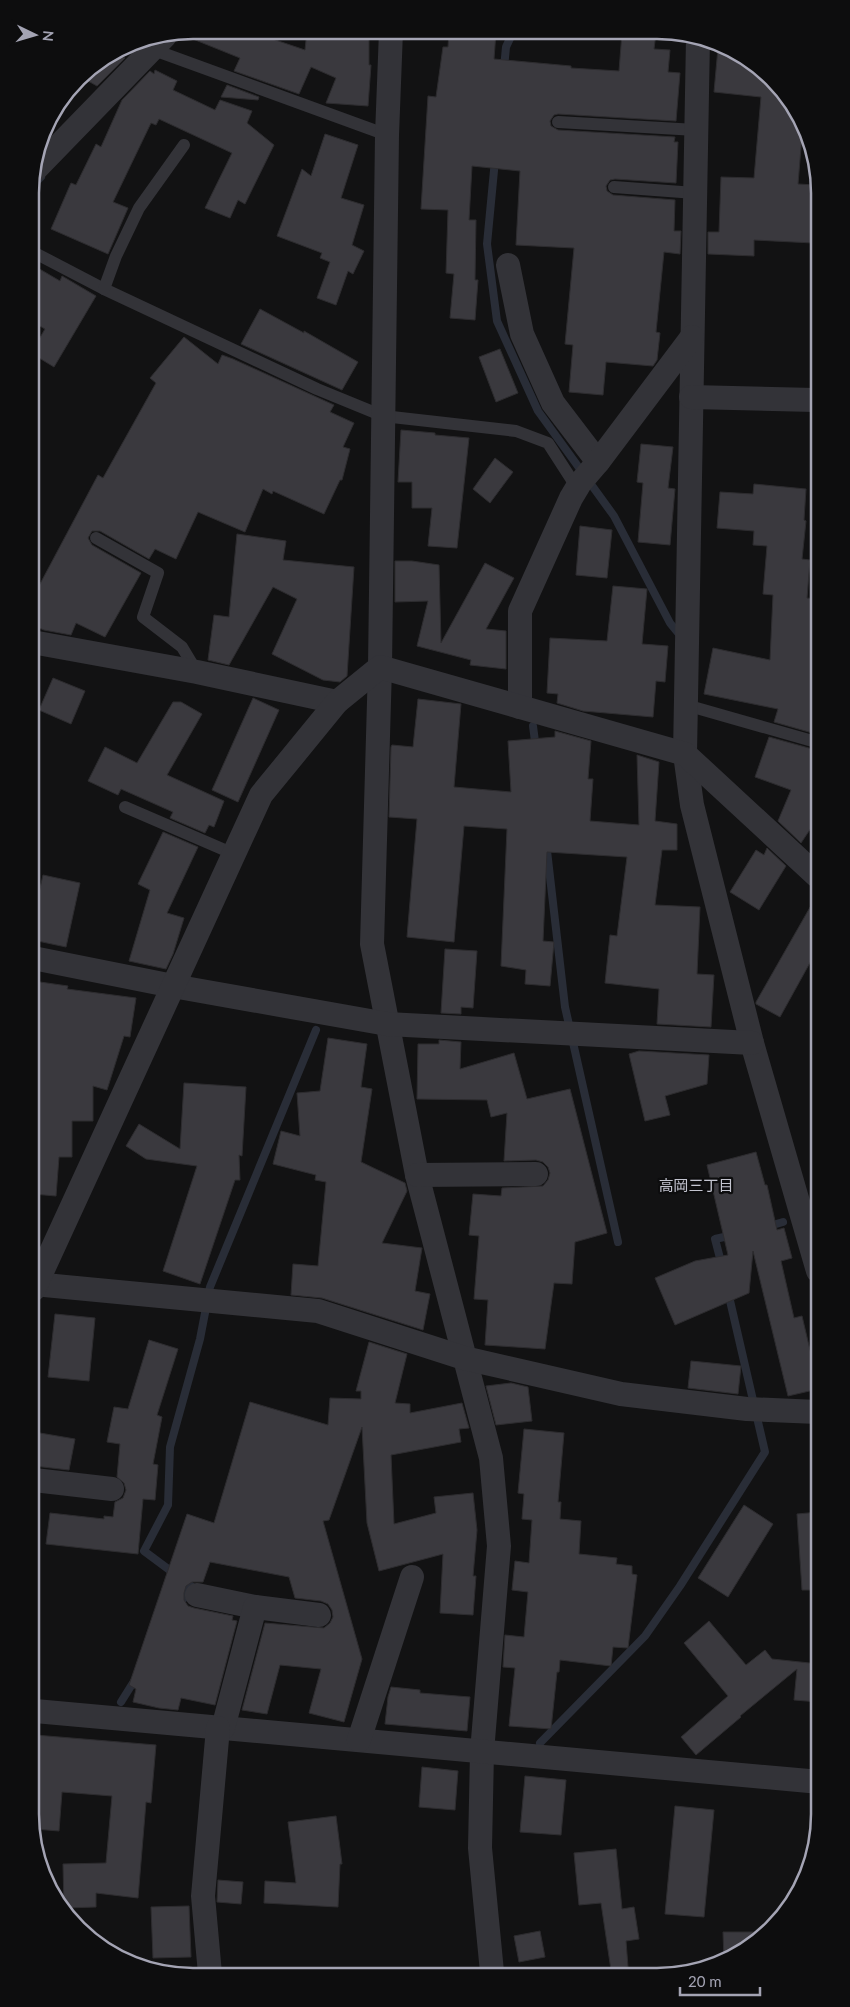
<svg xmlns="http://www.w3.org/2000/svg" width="850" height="2007" font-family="Lato,'Noto Sans JP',sans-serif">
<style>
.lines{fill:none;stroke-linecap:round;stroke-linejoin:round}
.stream{stroke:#292d37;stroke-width:8}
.building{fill:#3a393e;stroke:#2d2c2f}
.lane{stroke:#333338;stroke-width:12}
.street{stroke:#333338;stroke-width:24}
.labels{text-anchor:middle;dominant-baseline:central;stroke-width:4.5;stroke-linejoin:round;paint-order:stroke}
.neighbourhood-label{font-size:15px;fill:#c4c5d0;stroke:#0d0d0e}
.rim{fill:none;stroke:#a4a4b4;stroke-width:2.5}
</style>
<rect width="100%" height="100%" fill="#121213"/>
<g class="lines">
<g class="stream">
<polyline points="504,68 506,47 513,32"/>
<polyline points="495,160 487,244 497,321 538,411 614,516 670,623 679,634"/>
<polyline points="30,188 41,177"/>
<polyline points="533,726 536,749"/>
<polyline points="546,842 565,1007 618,1242"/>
<polyline points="766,1227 783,1222"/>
<polyline points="722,1266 715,1239 733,1235"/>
<polyline points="179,1606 191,1586 144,1551 168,1505 170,1447 200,1339 210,1287 316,1030"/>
<polyline points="121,1702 136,1678"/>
<polyline points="540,1743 645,1636 680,1586 765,1452 728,1292"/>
</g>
</g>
<g class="building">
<polygon points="193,30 246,30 305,50 307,31 344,31 343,36 369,37 369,65 371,65 368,106 326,103 336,78 311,67 299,94 234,71 240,58 178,33"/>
<polygon points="449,32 496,32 494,59 571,66 571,68 619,71 622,33 656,33 654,49 670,50 668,72 680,73 676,121 558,114 554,115 550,121 551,126 558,130 675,137 674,142 678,142 676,183 615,179 610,180 606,186 607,191 613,195 675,200 674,231 681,231 680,254 664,252 656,332 660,333 657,360 653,366 606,362 603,395 569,392 573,345 565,344 574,248 516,245 520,171 472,166 469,220 476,220 475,280 478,280 475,320 450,318 454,274 446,273 448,210 421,209 428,96 436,97 443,47 448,47"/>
<polygon points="718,48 765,71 798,111 803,123 798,184 815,185 813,243 754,240 754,256 708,254 708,232 719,232 721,177 754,178 761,97 714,92"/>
<polygon points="115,52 125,58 97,86 81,77 85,71"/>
<polygon points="155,70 177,81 173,90 215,110 220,100 252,111 247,123 274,145 245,204 238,200 230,218 205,208 232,153 159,119 156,125 151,123 113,202 128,208 108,254 51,229 71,183 76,185 96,144 101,147 122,100 150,71 154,74"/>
<polygon points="227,85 259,97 258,100 221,97"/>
<polygon points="325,134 358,145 341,198 364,205 352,245 364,251 353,274 348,271 336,305 317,298 330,262 320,258 322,253 277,236 302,169 311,176"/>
<polygon points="31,264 60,281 62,276 96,296 54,367 31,353 45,329 31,321"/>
<polygon points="260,309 304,333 304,331 358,362 342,390 241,344"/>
<polygon points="184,337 218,364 222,355 233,359 334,405 330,412 354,423 343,447 350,449 342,480 340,480 324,514 273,491 272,494 263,489 245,532 198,512 176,559 155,549 149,559 100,531 92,531 88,538 92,545 141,573 105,637 76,623 71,635 44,630 32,625 32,599 98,475 103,478 156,383 150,378"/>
<polygon points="500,349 518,393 496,402 479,357"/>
<polygon points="401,430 435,433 435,435 469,438 457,548 428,546 432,508 412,508 412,482 398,482"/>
<polygon points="641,444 673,447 668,488 675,489 670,545 638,542 643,483 637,482"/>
<polygon points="495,458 513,472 490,503 473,489"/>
<polygon points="754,484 806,489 804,520 806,521 802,559 810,560 807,598 816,599 816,734 774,722 778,709 704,694 713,648 770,660 773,595 763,594 767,546 753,545 754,531 717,528 720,492 753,494"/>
<polygon points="580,526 612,530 607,578 576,575"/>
<polygon points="237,534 286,541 283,560 354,567 347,676 340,682 323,680 272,654 297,599 273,587 229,665 208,660 214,615 229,617"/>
<polygon points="395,561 412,561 439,565 441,643 485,563 514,578 486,629 506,631 506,669 470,665 471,660 417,646 428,601 395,602"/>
<polygon points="613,586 647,589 642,644 668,646 665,682 656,681 653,717 583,711 557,703 558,694 547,693 550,638 607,641"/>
<polygon points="53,678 85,691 71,724 39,710"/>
<polygon points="253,698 279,710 238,802 212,790"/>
<polygon points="418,699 461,704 454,787 511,792 508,741 555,737 555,731 591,741 588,779 593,779 590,821 639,825 637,755 659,762 655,821 677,824 677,850 662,850 655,905 700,907 697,974 714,975 711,1027 657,1024 659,989 605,983 610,935 617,936 627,857 547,852 543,941 554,942 550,986 525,984 526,970 501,966 507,829 464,826 454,942 407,937 417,819 389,817 391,747 392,745 413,747"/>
<polygon points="173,702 181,702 202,714 167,775 224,801 214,827 209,825 205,833 170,818 173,812 121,789 118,795 88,781 105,747 137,763"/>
<polygon points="769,737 816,750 817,819 801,843 778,821 791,790 755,777"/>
<polygon points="163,832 198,847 167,913 184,918 173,954 166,969 129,961 150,890 138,884"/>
<polygon points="767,848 786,866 759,910 730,892 756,850 764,855"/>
<polygon points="43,875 80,883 66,947 33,940 33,920"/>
<polygon points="817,895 817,950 780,1017 756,1004 756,1002"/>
<polygon points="445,949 477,951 473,1008 461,1007 461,1014 441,1013"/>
<polygon points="33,981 68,986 67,989 136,998 130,1037 124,1036 107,1090 93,1086 93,1121 72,1121 72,1157 59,1157 56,1196 33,1194"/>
<polygon points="328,1038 367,1044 361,1087 372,1089 361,1162 405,1183 407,1191 382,1243 422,1248 415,1291 430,1294 423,1330 322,1298 291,1295 293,1264 318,1266 326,1182 315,1180 316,1175 273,1164 281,1131 300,1136 297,1093 320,1091"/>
<polygon points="439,1040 461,1042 460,1069 514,1053 527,1099 570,1089 607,1233 575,1242 572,1284 554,1283 545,1349 485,1345 488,1300 474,1299 479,1236 469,1235 473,1194 501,1196 502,1188 543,1186 548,1180 550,1173 548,1167 543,1162 536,1160 504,1161 507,1113 491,1117 487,1100 417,1099 418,1044 439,1044"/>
<polygon points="639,1051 709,1055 707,1084 665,1096 670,1115 645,1121 629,1054"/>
<polygon points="184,1083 246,1087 242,1156 239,1155 240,1180 235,1180 200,1284 163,1271 197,1166 146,1159 126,1146 139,1124 180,1149"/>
<polygon points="756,1152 765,1185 767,1185 777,1230 784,1228 792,1258 781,1261 794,1318 802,1316 818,1384 818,1389 788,1396 753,1251 749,1293 675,1325 655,1278 695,1261 728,1255 707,1165"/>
<polygon points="55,1314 95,1318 89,1381 48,1377"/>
<polygon points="149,1340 178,1349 157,1415 162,1417 153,1464 158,1465 155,1500 143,1499 138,1554 46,1544 50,1513 104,1519 104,1516 113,1517 115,1502 123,1498 126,1490 124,1483 117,1477 120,1444 107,1442 114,1407 128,1409"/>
<polygon points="369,1342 407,1354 395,1403 410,1404 410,1413 462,1403 469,1428 459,1429 461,1442 391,1455 394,1524 436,1513 434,1497 473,1493 477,1530 473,1576 476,1576 473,1615 440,1613 443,1554 379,1571 367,1523 362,1427 329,1520 323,1521 362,1659 344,1722 309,1713 321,1669 280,1665 267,1714 242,1710 265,1623 324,1628 330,1623 333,1617 332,1610 328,1604 321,1601 295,1598 289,1577 210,1562 203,1582 192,1582 186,1586 184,1593 184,1600 188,1606 194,1608 233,1616 232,1620 237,1621 215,1705 181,1698 178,1710 159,1708 133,1702 136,1689 129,1685 187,1514 214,1523 250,1402 328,1425 330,1398 361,1399 361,1391 356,1391"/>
<polygon points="691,1361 741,1366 738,1394 688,1388"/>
<polygon points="511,1383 528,1387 532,1421 496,1425 486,1386"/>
<polygon points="524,1429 564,1433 558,1502 561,1502 560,1519 581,1521 579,1554 617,1558 616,1564 632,1566 632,1574 637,1575 628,1648 613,1647 611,1666 560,1660 559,1672 557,1672 551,1729 509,1726 515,1668 503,1667 505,1635 524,1637 528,1592 512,1590 515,1561 529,1563 532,1520 522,1519 524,1494 518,1493"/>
<polygon points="34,1432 75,1439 69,1470 34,1466"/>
<polygon points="744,1505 773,1524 728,1597 698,1578"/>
<polygon points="819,1512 819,1590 802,1590 797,1514"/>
<polygon points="709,1621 746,1665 765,1650 772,1659 819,1664 819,1702 794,1700 797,1669 740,1716 741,1717 696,1755 681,1737 728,1696 684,1643"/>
<polygon points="391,1687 420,1690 420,1693 470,1697 467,1731 385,1724 388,1697"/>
<polygon points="35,1735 156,1745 151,1803 146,1802 138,1898 96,1893 96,1907 64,1908 63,1864 106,1863 112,1796 62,1792 59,1831 35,1829"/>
<polygon points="422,1767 458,1771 455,1810 419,1807"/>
<polygon points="525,1776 566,1780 561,1835 520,1832"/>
<polygon points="675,1806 714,1810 704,1917 665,1914"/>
<polygon points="336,1816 342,1864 340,1864 338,1907 264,1903 265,1881 296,1883 288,1822"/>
<polygon points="616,1849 622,1909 634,1907 639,1939 626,1941 628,1967 611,1970 601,1903 579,1905 574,1853"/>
<polygon points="218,1880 243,1882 241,1904 217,1902"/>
<polygon points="189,1906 191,1957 153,1958 151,1907"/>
<polygon points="540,1931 545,1957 519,1962 514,1936"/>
<polygon points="723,1932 767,1932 739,1955 724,1961"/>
</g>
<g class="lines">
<g class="lane">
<polyline points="132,42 387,135"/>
<polyline points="558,122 696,130"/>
<polyline points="614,187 695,193"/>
<polyline points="31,251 104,289 317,389 383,416 516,431 548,443 577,488"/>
<polyline points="104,289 116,256 139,208 184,145"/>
<polyline points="96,538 158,573 143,617 182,647 197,672"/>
<polyline points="686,705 816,742"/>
<polyline points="125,807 234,854"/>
</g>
<g class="street">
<polyline points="391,31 387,135 380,667 372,944 417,1175 491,1458 499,1546 482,1752 480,1848 492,1972"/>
<polyline points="698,38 685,754 692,805 752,1043 818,1271"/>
<polyline points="33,172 165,36"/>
<polyline points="508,265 522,334 553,403 598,462"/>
<polyline points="691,397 815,400"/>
<polyline points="32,642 197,672 337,702"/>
<polyline points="520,707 520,611 571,498 580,483 598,462 692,337"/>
<polyline points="33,958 173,986 387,1024 752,1043"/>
<polyline points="417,1175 536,1174"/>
<polyline points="34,1284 318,1311 464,1358 621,1394 747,1409 818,1412"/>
<polyline points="34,1289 261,795 337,702 380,667 685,754 817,876"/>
<polyline points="34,1480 112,1489"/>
<polyline points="197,1595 255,1607"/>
<polyline points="35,1711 820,1782"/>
<polyline points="223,1728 255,1607 319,1615"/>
<polyline points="359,1740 412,1577"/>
<polyline points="210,1974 203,1896 218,1728"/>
</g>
</g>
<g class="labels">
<g class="neighbourhood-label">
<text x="696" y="1185">高岡三丁目</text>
</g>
</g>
<path d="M0 0H850V2007H0ZM193 39H657A154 154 0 0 1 811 193V1814A154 154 0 0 1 657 1968H193A154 154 0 0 1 39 1814V193A154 154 0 0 1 193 39Z" fill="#0d0d0e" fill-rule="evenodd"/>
<path class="rim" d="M193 39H657A154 154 0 0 1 811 193V1814A154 154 0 0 1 657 1968H193A154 154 0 0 1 39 1814V193A154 154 0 0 1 193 39Z"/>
<g transform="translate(35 35) rotate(95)" stroke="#0d0d0e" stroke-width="4" paint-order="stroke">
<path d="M0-4L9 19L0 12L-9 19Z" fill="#a4a4b4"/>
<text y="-8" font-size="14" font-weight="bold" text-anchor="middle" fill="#a4a4b4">N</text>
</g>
<path d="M680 1987v8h80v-8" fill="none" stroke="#a4a4b4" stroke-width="2.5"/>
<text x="688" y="1987" font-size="15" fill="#a4a4b4" stroke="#0d0d0e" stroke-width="4" paint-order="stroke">20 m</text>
</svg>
